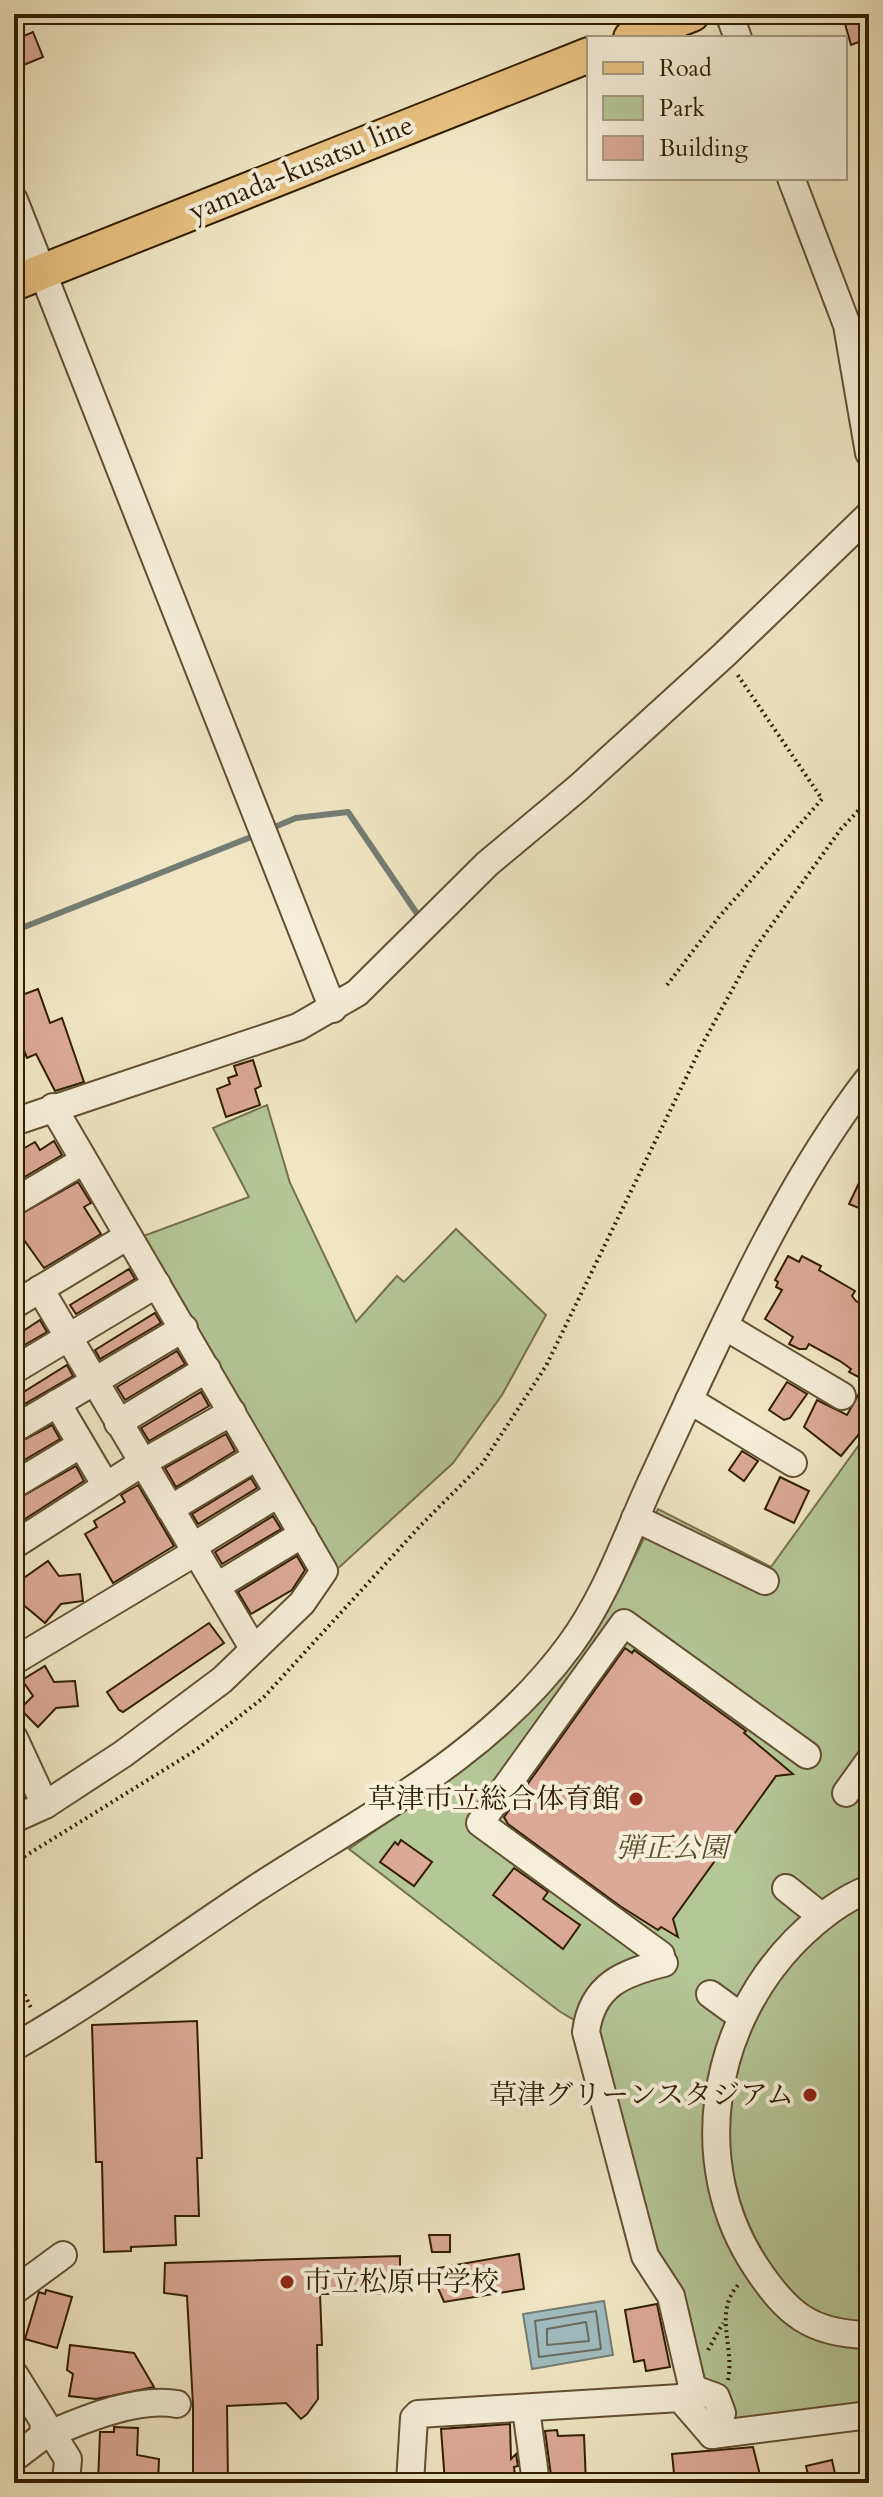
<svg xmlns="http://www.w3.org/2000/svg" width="883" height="2497" font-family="Cardo,'Noto Serif JP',serif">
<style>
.green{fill:#b5c697;stroke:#74724c;stroke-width:2}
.water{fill:#a0bcbf;stroke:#747d73;stroke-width:2}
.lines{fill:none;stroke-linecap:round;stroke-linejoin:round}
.shore{stroke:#696d60;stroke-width:2}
.stream{stroke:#747d73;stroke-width:6}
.building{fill:#dba997;stroke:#321e01;stroke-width:2}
.minor-casing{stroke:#625032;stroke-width:30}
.major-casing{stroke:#321e01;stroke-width:38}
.path{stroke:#321e01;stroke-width:4;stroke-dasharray:2 4;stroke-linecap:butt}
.minor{stroke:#f5efd9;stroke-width:26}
.major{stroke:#e8c382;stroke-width:34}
.poi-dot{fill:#8f2418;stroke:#f5efd9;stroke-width:3}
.labels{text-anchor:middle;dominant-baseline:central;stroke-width:8;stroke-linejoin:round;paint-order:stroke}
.street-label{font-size:28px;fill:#321e01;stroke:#f5efd9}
.poi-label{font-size:28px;fill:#321e01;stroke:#f5efd9;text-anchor:end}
.park-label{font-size:28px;font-style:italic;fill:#59502e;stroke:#f5efd9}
</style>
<rect width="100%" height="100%" fill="#f0e6c4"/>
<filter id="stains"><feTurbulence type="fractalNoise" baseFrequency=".0025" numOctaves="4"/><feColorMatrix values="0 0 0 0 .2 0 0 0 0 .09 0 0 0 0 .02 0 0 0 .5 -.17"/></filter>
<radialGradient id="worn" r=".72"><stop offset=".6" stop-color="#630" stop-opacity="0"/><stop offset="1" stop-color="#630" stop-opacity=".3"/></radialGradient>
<g class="green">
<polygon points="267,1105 290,1183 356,1322 397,1276 404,1282 456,1229 546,1315 502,1395 453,1463 333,1573 138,1238 249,1197 213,1128"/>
<path d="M869 1431V2408L712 2426 692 2401 579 2023 559 2011 349 1849C413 1804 481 1760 537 1705 592 1650 625 1578 658 1509L771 1567Z"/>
</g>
<polygon class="water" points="604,2301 613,2355 532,2369 523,2314"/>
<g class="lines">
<g class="shore">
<polygon points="596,2311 601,2349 539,2357 535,2321"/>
<polygon points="586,2322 589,2341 547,2345 547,2329"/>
</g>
<g class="stream">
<polyline points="272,828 296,818 348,812 420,918 418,920"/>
<polyline points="14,931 256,835"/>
</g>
</g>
<g class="building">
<polygon points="858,14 869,14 869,38 851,45 844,20"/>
<polygon points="33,32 43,57 14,69 14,40"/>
<polygon points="38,989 50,1023 62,1018 84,1082 55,1091 36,1054 27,1058 14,1026 14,998"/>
<polygon points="253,1060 261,1086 255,1089 260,1105 226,1117 217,1089 230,1084 228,1078 237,1075 234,1066"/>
<polygon points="54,1141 62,1155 14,1183 14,1154 35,1142 40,1150"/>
<polygon points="869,1162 869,1212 849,1204"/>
<polygon points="78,1182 91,1203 84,1207 101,1234 44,1268 14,1226 14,1218"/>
<polygon points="788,1256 799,1262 802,1256 821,1266 819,1270 855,1291 852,1296 856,1301 869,1309 869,1422 841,1456 804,1427 817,1400 847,1415 866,1381 849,1372 851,1369 840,1361 809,1344 806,1349 799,1349 789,1344 793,1337 765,1319 782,1290 776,1287 778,1282 775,1280"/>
<polygon points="129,1269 135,1279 76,1314 70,1305"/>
<polygon points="155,1313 161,1323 100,1359 95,1350"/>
<polygon points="40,1320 47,1332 14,1351 14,1337"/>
<polygon points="177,1351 185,1364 125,1400 117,1387"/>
<polygon points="67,1365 73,1376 14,1410 14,1398"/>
<polygon points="787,1382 807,1394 790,1418 784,1420 769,1410"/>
<polygon points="201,1392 209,1406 149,1441 141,1428"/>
<polygon points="52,1425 60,1439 14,1466 14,1445"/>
<polygon points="226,1434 235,1451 176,1487 165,1468"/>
<polygon points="742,1451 758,1461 744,1481 729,1470"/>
<polygon points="76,1466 84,1481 14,1526 14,1501"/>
<polygon points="780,1477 809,1491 794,1523 765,1509"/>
<polygon points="251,1478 257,1488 198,1524 192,1514"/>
<polygon points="138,1485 174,1546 113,1583 85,1534 97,1527 94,1521 125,1502 121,1495"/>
<polygon points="273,1516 281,1529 222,1564 215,1552"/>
<polygon points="297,1556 305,1570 292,1590 251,1614 238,1592"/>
<polygon points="14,1561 25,1577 48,1561 59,1576 80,1574 83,1601 61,1604 45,1623 14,1597"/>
<polygon points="209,1623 224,1643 123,1712 119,1710 107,1692"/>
<polygon points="625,1648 632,1653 634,1650 746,1731 744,1733 793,1774 776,1776 673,1919 678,1937 661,1927 658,1930 620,1906 508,1824 504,1817"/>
<polygon points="45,1666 54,1682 75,1681 78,1706 56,1708 38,1727 20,1709 33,1696 22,1680"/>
<polygon points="401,1840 432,1862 414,1886 380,1862 395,1842 398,1845"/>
<polygon points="514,1868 548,1892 543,1899 580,1925 563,1949 493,1895"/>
<polygon points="197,2021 202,2158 197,2158 199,2216 175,2216 176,2245 131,2247 131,2251 104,2252 102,2162 96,2162 92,2025"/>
<polygon points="429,2235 450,2235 450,2252 432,2252"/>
<polygon points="519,2254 524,2289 444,2302 438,2288 438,2268"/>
<polygon points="400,2256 400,2293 320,2294 322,2345 317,2345 318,2399 307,2414 301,2419 286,2403 227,2406 228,2483 193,2483 193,2405 187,2296 164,2293 165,2263"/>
<polygon points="46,2290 72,2297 57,2348 25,2339 39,2292 45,2294"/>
<polygon points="657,2304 670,2367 646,2371 644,2360 634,2362 625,2310"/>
<polygon points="70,2345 134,2353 154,2387 96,2399 69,2396 73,2374 67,2370"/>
<polygon points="510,2424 511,2459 516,2454 518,2466 514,2467 516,2483 445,2483 441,2429"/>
<polygon points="114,2427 138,2428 137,2455 159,2459 158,2483 98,2482 100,2432 114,2432"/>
<polygon points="557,2430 558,2436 584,2435 586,2483 552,2483 545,2431"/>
<polygon points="753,2447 762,2483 675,2483 672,2454"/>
<polygon points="832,2460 837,2483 810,2483 806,2466"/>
</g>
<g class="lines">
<defs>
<g id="minor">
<polyline points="729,14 738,38"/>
<polyline points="791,178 847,325 869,453"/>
<polyline points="14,200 333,1009"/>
<polyline points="14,1122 298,1027 357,993 487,864 578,788 724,655 869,515"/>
<polyline points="14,1202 83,1161"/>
<polyline points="40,1289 253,1648"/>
<polyline points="14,1305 128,1236"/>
<polyline points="726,1327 842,1396"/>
<polyline points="14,1370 157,1284"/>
<polyline points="689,1400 793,1463"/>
<polyline points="57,1403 106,1486"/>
<polyline points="118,1423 207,1369"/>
<polyline points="14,1429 184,1328"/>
<polyline points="14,1485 80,1445"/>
<polyline points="170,1509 256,1457"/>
<polyline points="635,1518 765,1581"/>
<polyline points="14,1545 142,1463 232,1412"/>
<polyline points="192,1547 278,1494"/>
<polyline points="217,1586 303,1534"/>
<polyline points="14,1661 196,1552"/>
<polyline points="14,1738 45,1805"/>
<polyline points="846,1793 869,1761"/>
<polyline points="14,1819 45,1805 123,1754 222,1680 302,1603 324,1571 53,1107"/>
<polyline points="786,1888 821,1916"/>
<path d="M869 1889C840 1900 816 1920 795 1941 711 2027 688 2165 756 2267 787 2314 811 2334 869 2335"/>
<polyline points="661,1955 480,1823 624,1623 807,1755"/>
<path d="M664 1963C623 1973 592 1985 586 2032L645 2256 671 2296 693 2390"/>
<polyline points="710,1994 732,2010 744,2012"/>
<path d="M14 2047C97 2000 175 1942 255 1889 367 1816 489 1756 570 1645 607 1595 627 1534 653 1478 715 1346 780 1192 869 1078"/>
<polyline points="14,2291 63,2255"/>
<polyline points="14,2374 44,2422 43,2436 14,2458"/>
<polyline points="680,2398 697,2390 716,2397 722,2413 712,2435"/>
<polyline points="526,2409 536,2483"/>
<path d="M44 2429 52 2433C87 2418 139 2397 177 2404"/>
<polyline points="56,2440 68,2459 66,2483"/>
<polyline points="410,2483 414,2418 418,2414 680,2398 712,2435 869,2415"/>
</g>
<g id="major">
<polyline points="631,38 692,14"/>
<polyline points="14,283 589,55"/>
</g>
</defs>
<use href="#minor" class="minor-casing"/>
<use href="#major" class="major-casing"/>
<g class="path">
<polyline points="667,985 719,917 822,799 737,674"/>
<polyline points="14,1863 196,1750 263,1698 421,1525 482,1464 546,1366 703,1043 755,948 841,829 869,799"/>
<polyline points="14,1973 32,2010"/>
<polyline points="708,2350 723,2323"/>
<path d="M728 2380C735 2345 712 2312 740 2283"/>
</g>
<use href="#minor" class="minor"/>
<use href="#major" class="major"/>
</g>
<g class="poi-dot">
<circle cx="636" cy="1799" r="8"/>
<circle cx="810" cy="2095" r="8"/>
<circle cx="287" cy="2282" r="8"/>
</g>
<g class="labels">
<g class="street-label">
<text transform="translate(301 168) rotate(-22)">yamada-kusatsu line</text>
</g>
<g class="poi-label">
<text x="620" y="1799">草津市立総合体育館</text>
<text x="794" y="2095">草津グリーンスタジアム</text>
<text x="303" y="2282" text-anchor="start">市立松原中学校</text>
</g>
<g class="park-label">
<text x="672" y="1848">弾正公園</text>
</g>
</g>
<rect width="883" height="2497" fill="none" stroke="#f0e6c4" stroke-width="48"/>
<rect x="16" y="16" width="851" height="2465" fill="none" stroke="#321e01" stroke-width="4"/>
<rect x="24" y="24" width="835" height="2449" fill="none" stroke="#321e01" stroke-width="2"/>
<rect x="587" y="36" width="260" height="144" fill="#f5efd9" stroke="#a79b83" stroke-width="2"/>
<rect x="603" y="62" width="40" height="12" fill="#e8c382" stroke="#a79b83" stroke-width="2"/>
<text x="659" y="76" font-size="24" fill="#321e01">Road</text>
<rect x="603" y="96" width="40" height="24" fill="#b5c697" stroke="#a79b83" stroke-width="2"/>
<text x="659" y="116" font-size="24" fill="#321e01">Park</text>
<rect x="603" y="136" width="40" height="24" fill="#dba997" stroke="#a79b83" stroke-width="2"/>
<text x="659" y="156" font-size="24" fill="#321e01">Building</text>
<rect width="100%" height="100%" filter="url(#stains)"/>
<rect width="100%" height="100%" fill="url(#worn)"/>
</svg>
